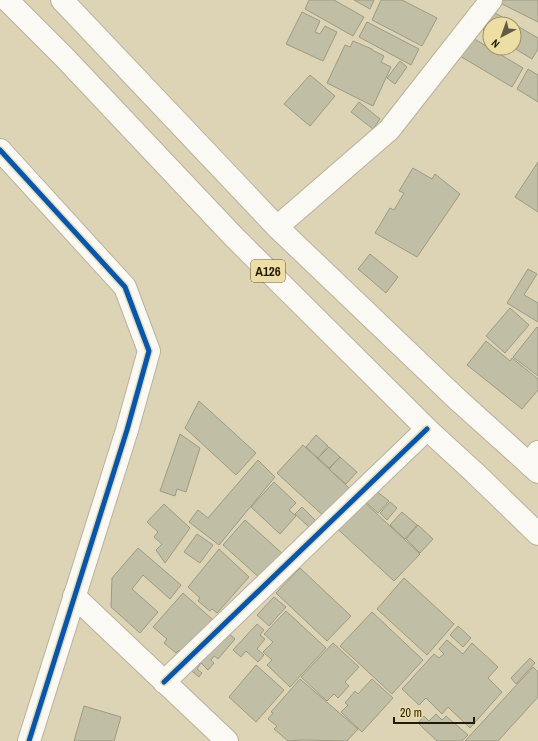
<svg xmlns="http://www.w3.org/2000/svg" width="538" height="741" font-family="'Archivo Narrow',sans-serif">
<style>
.building{fill:#c0bfa6;stroke:#9d9a82}
.lines{fill:none;stroke-linecap:round;stroke-linejoin:round}
.minor-casing{stroke:#b9b29a;stroke-width:24}
.trunk-casing{stroke:#b9b29a;stroke-width:24}
.minor{stroke:#faf9f4;stroke-width:22}
.trunk{stroke:#faf9f4;stroke-width:22}
.cycleway-casing{stroke:#eddea4;stroke-width:8}
.cycleway{stroke:#0057b8;stroke-width:5}
.labels{text-anchor:middle;dominant-baseline:central;stroke-width:3;stroke-linejoin:round;paint-order:stroke}
.shield{fill:#eddea4;stroke:#5e5635;stroke-width:1}
.shield-label{font-size:13px;font-weight:bold;fill:#211b05}
</style>
<rect width="100%" height="100%" fill="#dcd4b5"/>
<g class="building">
<polygon points="309,0 334,0 364,17 353,36 305,9"/>
<polygon points="354,0 374,0 370,9"/>
<polygon points="381,0 402,0 437,18 422,46 372,20"/>
<polygon points="501,0 538,0 538,22 500,3"/>
<polygon points="490,10 514,24 490,24 490,34 479,27"/>
<polygon points="302,12 320,21 315,32 320,34 325,26 337,32 323,61 286,44"/>
<polygon points="367,22 419,49 411,65 359,37"/>
<polygon points="514,24 538,38 538,49 532,59 514,48"/>
<polygon points="471,37 523,68 512,87 460,56"/>
<polygon points="353,41 372,49 372,50 384,56 381,62 391,67 373,106 327,83 345,45 350,47"/>
<polygon points="400,61 407,67 395,84 387,78"/>
<polygon points="528,69 538,75 538,102 517,89"/>
<polygon points="310,75 335,96 310,126 284,104"/>
<polygon points="359,102 380,119 373,129 351,112"/>
<polygon points="538,162 538,212 515,197"/>
<polygon points="413,168 432,179 435,174 460,194 417,257 375,233 390,208 394,210 404,193 399,191"/>
<polygon points="370,254 398,277 386,293 358,269"/>
<polygon points="528,269 537,274 524,295 538,303 538,322 507,303"/>
<polygon points="510,308 529,325 505,353 486,336"/>
<polygon points="537,327 538,328 538,376 513,357"/>
<polygon points="486,341 510,361 512,358 538,379 538,390 522,409 467,365"/>
<polygon points="199,401 256,453 236,475 185,428"/>
<polygon points="180,434 200,448 186,492 177,489 175,496 160,491"/>
<polygon points="316,435 328,446 318,458 306,447"/>
<polygon points="303,445 420,554 394,581 277,473"/>
<polygon points="329,447 340,457 329,468 318,458"/>
<polygon points="340,457 357,472 346,484 329,469"/>
<polygon points="258,460 275,477 219,545 189,522 198,510 208,518"/>
<polygon points="274,482 296,503 289,510 296,516 280,534 251,507"/>
<polygon points="376,491 389,501 378,513 366,502"/>
<polygon points="390,502 397,508 387,520 380,513"/>
<polygon points="164,504 190,528 165,563 156,550 162,544 154,537 158,532 147,522"/>
<polygon points="302,507 315,520 309,527 295,514"/>
<polygon points="402,512 417,525 405,539 390,525"/>
<polygon points="245,520 294,564 272,589 223,545"/>
<polygon points="418,525 433,539 420,553 406,539"/>
<polygon points="197,534 213,545 200,563 184,552"/>
<polygon points="138,548 181,585 170,599 143,575 132,589 158,612 140,633 111,607 112,578"/>
<polygon points="219,549 249,577 217,613 212,609 210,611 198,601 200,598 188,587"/>
<polygon points="300,568 351,616 327,641 276,593"/>
<polygon points="404,578 454,624 427,655 377,609"/>
<polygon points="183,593 213,620 183,654 179,650 176,653 164,643 167,639 153,627"/>
<polygon points="274,597 286,607 269,626 257,615"/>
<polygon points="286,611 326,648 290,687 267,665 272,660 263,652 273,642 264,634"/>
<polygon points="372,612 423,660 392,694 340,646"/>
<polygon points="218,624 235,639 218,659 214,656 211,660 214,663 208,670 201,663 197,669 202,673 199,677 183,664"/>
<polygon points="257,624 264,630 260,635 265,639 257,649 264,655 258,662 246,651 241,657 233,650"/>
<polygon points="458,626 471,638 463,647 450,635"/>
<polygon points="447,640 463,654 472,643 498,667 488,678 502,692 470,728 448,707 442,714 426,698 419,705 402,689 434,654 439,658 444,654 439,649"/>
<polygon points="333,643 359,667 345,682 349,686 338,698 334,694 327,701 301,677"/>
<polygon points="530,658 535,663 516,684 511,678"/>
<polygon points="256,665 284,690 256,722 229,697"/>
<polygon points="533,667 538,672 538,697 498,741 465,741"/>
<polygon points="300,679 358,729 347,741 303,740 288,741 274,729 277,726 268,719 273,713 271,712"/>
<polygon points="372,679 393,698 362,732 341,712 348,705 345,703 355,691 358,694"/>
<polygon points="84,706 121,717 114,741 74,741"/>
<polygon points="436,714 442,720 446,716 468,735 462,741 437,741 418,723 424,716 429,721"/>
</g>
<g class="lines">
<defs>
<g id="minor">
<polyline points="0,150 125,287 149,351 127,430 29,741"/>
<polyline points="277,227 389,130 491,0"/>
<polyline points="530,465 538,452"/>
<polyline points="74,596 227,741"/>
<polyline points="164,682 427,429"/>
</g>
<g id="trunk">
<polyline points="7,0 65,58 234,237 427,429 475,473 538,534"/>
<polyline points="62,0 277,227 457,399 538,472"/>
</g>
</defs>
<use href="#minor" class="minor-casing"/>
<use href="#trunk" class="trunk-casing"/>
<use href="#minor" class="minor"/>
<use href="#trunk" class="trunk"/>
<defs>
<g id="cycleway">
<polyline points="0,150 125,287 149,351 127,430 29,741"/>
<polyline points="164,682 427,429"/>
</g>
</defs>
<use href="#cycleway" class="cycleway-casing"/>
<use href="#cycleway" class="cycleway"/>
</g>
<g class="labels">
<rect class="shield" x="251" y="260" width="34" height="22" rx="3"/>
<g class="shield-label">
<text x="268" y="271">A126</text>
</g>
</g>
<g transform="translate(502 36) rotate(221)"><circle r="19" fill="#eddea4" stroke="#9b9064"/>
<path d="M0-3L7 15L0 10L-7 15Z" fill="#625c43"/>
<text y="-6" font-size="11" font-weight="bold" text-anchor="middle" fill="#211b05">N</text>
</g>
<path d="M394 717v6h80v-6" fill="none" stroke="#211b05" stroke-width="2"/>
<text x="400" y="717" font-size="12" fill="#211b05" stroke="#eddea4" stroke-width="3" paint-order="stroke">20 m</text>
</svg>
